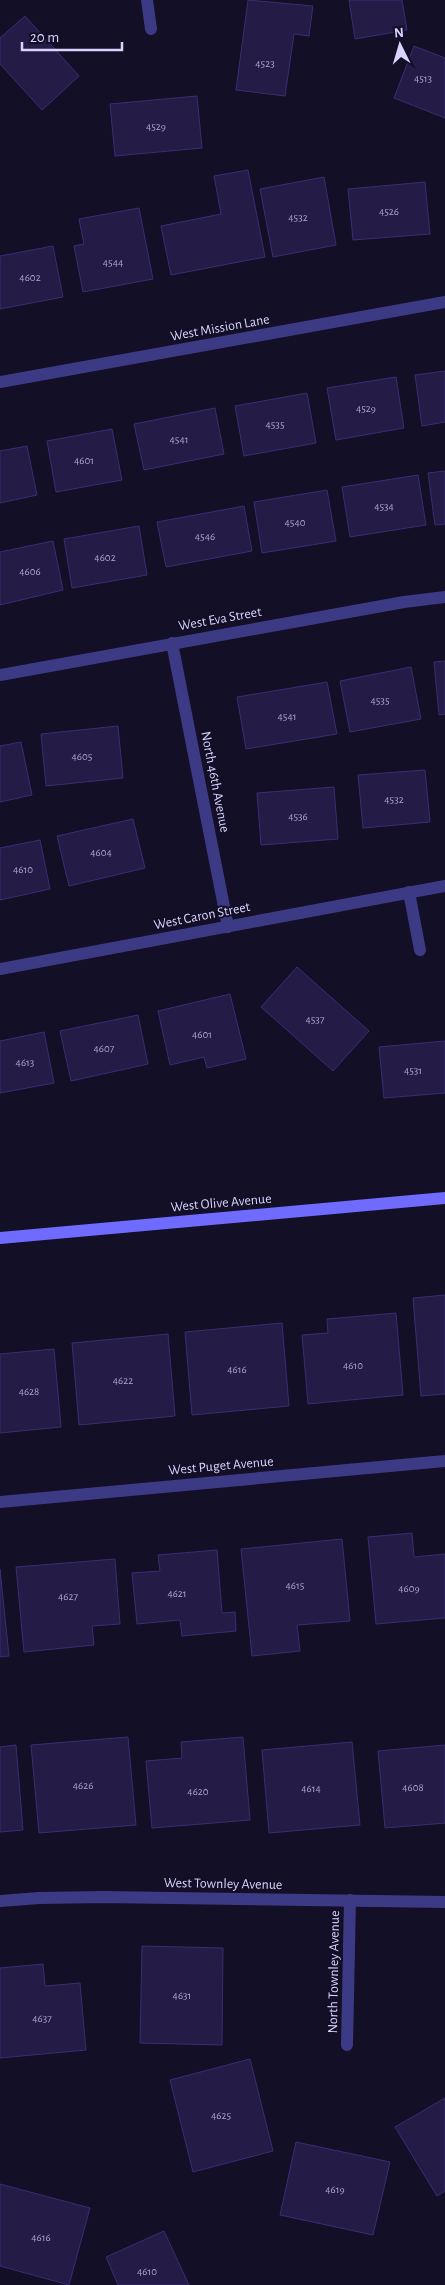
<svg xmlns="http://www.w3.org/2000/svg" width="445" height="2285" font-family="'Alegreya Sans',sans-serif">
<style>
.building{fill:#241b47;stroke:#3b2d73}
.lines{fill:none;stroke-linecap:round;stroke-linejoin:round}
.street{stroke:#3d3a85;stroke-width:12}
.secondary{stroke:#6f6bff;stroke-width:12}
.labels{text-anchor:middle;dominant-baseline:central;stroke-width:4;stroke-linejoin:round;paint-order:stroke}
.number-label{font-size:11px;fill:#aca6d1}
.street-label{font-size:14px;fill:#d9d4ff;stroke:#130f26}
</style>
<rect width="100%" height="100%" fill="#130f26"/>
<g class="building">
<polygon points="248,0 313,6 309,36 294,34 285,96 236,90"/>
<polygon points="349,0 402,0 407,30 355,39"/>
<polygon points="25,16 79,76 42,110 0,64 0,38"/>
<polygon points="414,46 445,58 445,118 394,98"/>
<polygon points="197,96 202,148 115,156 110,104"/>
<polygon points="248,170 265,257 171,275 161,226 221,214 214,176"/>
<polygon points="324,177 336,245 273,257 260,189"/>
<polygon points="425,182 430,234 353,240 348,189"/>
<polygon points="139,208 153,279 83,292 74,246 84,244 79,219"/>
<polygon points="53,246 63,297 0,309 0,256"/>
<polygon points="445,371 445,422 422,426 415,375"/>
<polygon points="396,377 404,428 336,440 327,388"/>
<polygon points="307,393 316,443 244,456 235,406"/>
<polygon points="215,408 224,454 144,470 134,424"/>
<polygon points="112,429 122,480 56,492 47,441"/>
<polygon points="27,446 37,495 0,503 0,451"/>
<polygon points="445,471 445,524 435,525 428,473"/>
<polygon points="418,475 426,525 350,537 342,487"/>
<polygon points="327,490 336,541 262,553 254,502"/>
<polygon points="244,506 252,551 166,567 157,522"/>
<polygon points="139,526 147,575 72,588 64,539"/>
<polygon points="53,541 63,590 0,605 0,552"/>
<polygon points="445,661 445,714 439,715 434,662"/>
<polygon points="411,667 421,719 350,732 340,681"/>
<polygon points="327,682 337,734 246,749 237,697"/>
<polygon points="118,726 123,778 46,786 41,734"/>
<polygon points="21,742 32,795 0,802 0,746"/>
<polygon points="425,770 430,822 363,828 358,775"/>
<polygon points="334,787 338,839 261,845 257,793"/>
<polygon points="133,819 145,868 69,886 57,836"/>
<polygon points="40,840 50,889 0,900 0,848"/>
<polygon points="297,967 369,1031 333,1071 261,1007"/>
<polygon points="230,994 246,1059 207,1068 204,1057 170,1065 158,1011"/>
<polygon points="138,1015 148,1064 71,1081 60,1031"/>
<polygon points="44,1032 54,1083 0,1093 0,1041"/>
<polygon points="445,1041 445,1093 384,1098 379,1047"/>
<polygon points="445,1295 445,1394 421,1396 413,1298"/>
<polygon points="396,1313 403,1395 308,1404 302,1335 328,1333 327,1319"/>
<polygon points="282,1323 289,1406 192,1415 185,1332"/>
<polygon points="168,1334 175,1416 79,1425 72,1343"/>
<polygon points="54,1349 61,1427 0,1433 0,1354"/>
<polygon points="412,1533 414,1557 445,1554 445,1618 376,1624 368,1537"/>
<polygon points="342,1539 350,1621 297,1625 300,1651 252,1656 241,1549"/>
<polygon points="217,1550 222,1613 235,1612 236,1631 182,1636 180,1620 137,1624 132,1573 160,1571 158,1555"/>
<polygon points="115,1559 120,1624 92,1626 94,1645 24,1652 16,1567"/>
<polygon points="0,1569 9,1656 0,1657"/>
<polygon points="128,1737 136,1825 39,1833 31,1745"/>
<polygon points="243,1737 250,1820 152,1828 146,1761 182,1758 181,1742"/>
<polygon points="352,1742 360,1825 269,1833 262,1750"/>
<polygon points="16,1745 23,1830 0,1832 0,1747"/>
<polygon points="445,1745 445,1823 385,1828 378,1751"/>
<polygon points="142,1946 223,1948 222,2045 140,2043"/>
<polygon points="43,1964 45,1986 80,1983 86,2050 0,2058 0,1968"/>
<polygon points="250,2059 273,2151 193,2172 170,2080"/>
<polygon points="445,2098 445,2191 437,2196 395,2127"/>
<polygon points="296,2142 390,2162 373,2235 280,2215"/>
<polygon points="0,2184 90,2208 69,2285 0,2266"/>
<polygon points="164,2231 189,2285 118,2285 106,2257"/>
</g>
<g class="lines">
<g class="street">
<polyline points="147,0 151,29"/>
<polyline points="0,382 445,302"/>
<polyline points="172,643 228,927"/>
<polyline points="0,675 404,602 445,597"/>
<polyline points="409,892 420,950"/>
<polyline points="0,969 445,886"/>
<polyline points="0,1502 445,1461"/>
<polyline points="0,1901 39,1898 104,1897 445,1902"/>
<polyline points="347,2045 350,1900"/>
</g>
<polyline class="secondary" points="0,1238 445,1198"/>
</g>
<g class="labels">
<g class="number-label">
<text x="265" y="63">4523</text>
<text x="423" y="78">4513</text>
<text x="156" y="126">4529</text>
<text x="389" y="211">4526</text>
<text x="298" y="217">4532</text>
<text x="113" y="262">4544</text>
<text x="30" y="277">4602</text>
<text x="366" y="408">4529</text>
<text x="275" y="424">4535</text>
<text x="179" y="439">4541</text>
<text x="84" y="460">4601</text>
<text x="384" y="506">4534</text>
<text x="295" y="522">4540</text>
<text x="205" y="536">4546</text>
<text x="105" y="557">4602</text>
<text x="30" y="571">4606</text>
<text x="380" y="700">4535</text>
<text x="287" y="716">4541</text>
<text x="82" y="756">4605</text>
<text x="394" y="799">4532</text>
<text x="298" y="816">4536</text>
<text x="101" y="852">4604</text>
<text x="23" y="869">4610</text>
<text x="315" y="1019">4537</text>
<text x="202" y="1034">4601</text>
<text x="104" y="1048">4607</text>
<text x="25" y="1062">4613</text>
<text x="413" y="1070">4531</text>
<text x="353" y="1365">4610</text>
<text x="237" y="1369">4616</text>
<text x="123" y="1380">4622</text>
<text x="29" y="1391">4628</text>
<text x="295" y="1585">4615</text>
<text x="409" y="1588">4609</text>
<text x="177" y="1593">4621</text>
<text x="68" y="1596">4627</text>
<text x="83" y="1785">4626</text>
<text x="413" y="1787">4608</text>
<text x="311" y="1788">4614</text>
<text x="198" y="1791">4620</text>
<text x="182" y="1995">4631</text>
<text x="42" y="2018">4637</text>
<text x="221" y="2115">4625</text>
<text x="335" y="2189">4619</text>
<text x="41" y="2237">4616</text>
<text x="147" y="2271">4610</text>
</g>
<g class="street-label">
<text transform="translate(220 328) rotate(-10)">West Mission Lane</text>
<text transform="translate(220 619) rotate(-10)">West Eva Street</text>
<text transform="translate(215 782) rotate(79)">North 46th Avenue</text>
<text transform="translate(202 916) rotate(-11)">West Caron Street</text>
<text transform="translate(221 1203) rotate(-5)">West Olive Avenue</text>
<text transform="translate(221 1466) rotate(-5)">West Puget Avenue</text>
<text transform="translate(223 1884) rotate(1)">West Townley Avenue</text>
<text transform="translate(334 1972) rotate(-89)">North Townley Avenue</text>
</g>
</g>
<g transform="translate(400 45) rotate(355)" stroke="#130f26" stroke-width="4" paint-order="stroke">
<path d="M0-4L9 19L0 12L-9 19Z" fill="#d9d4ff"/>
<text y="-8" font-size="14" font-weight="bold" text-anchor="middle" fill="#d9d4ff">N</text>
</g>
<path d="M22 42v8h100v-8" fill="none" stroke="#d9d4ff" stroke-width="2.5"/>
<text x="30" y="42" font-size="15" fill="#d9d4ff" stroke="#130f26" stroke-width="4" paint-order="stroke">20 m</text>
</svg>
